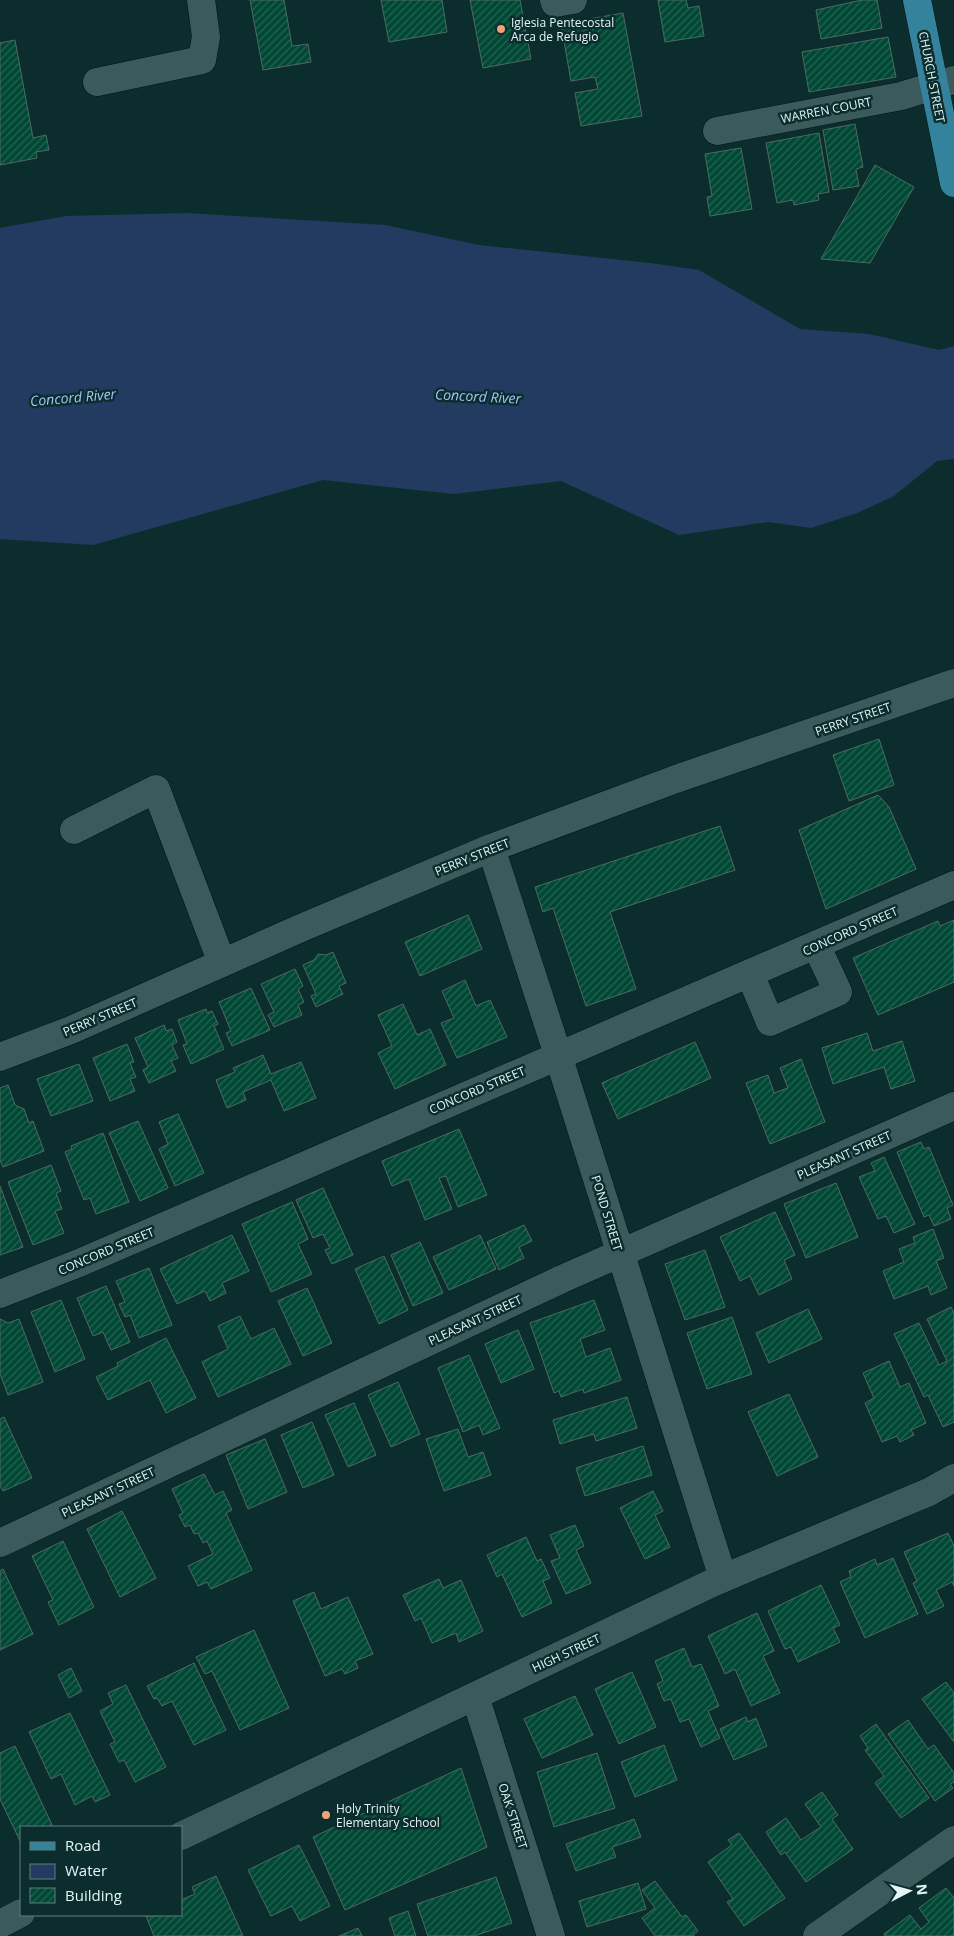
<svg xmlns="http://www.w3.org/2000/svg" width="954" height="1936" font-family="'Open Sans',sans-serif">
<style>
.water{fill:#233b61}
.building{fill:url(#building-hatch);stroke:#4e6a5f}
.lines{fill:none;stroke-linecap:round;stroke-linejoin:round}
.minor-casing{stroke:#001415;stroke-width:29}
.major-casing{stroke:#001415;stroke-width:29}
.minor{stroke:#3a5a5b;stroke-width:28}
.major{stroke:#34829c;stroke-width:28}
.poi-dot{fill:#f0a27a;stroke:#0c2d2e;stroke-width:2}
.labels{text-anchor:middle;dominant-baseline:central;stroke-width:5;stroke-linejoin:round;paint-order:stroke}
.poi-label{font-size:12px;fill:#e3f5f5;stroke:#0c2d2e;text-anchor:start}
.street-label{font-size:12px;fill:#e3f5f5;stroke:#0c2d2e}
.water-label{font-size:14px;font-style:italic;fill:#a4c6fa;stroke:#0c2d2e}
</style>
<defs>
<pattern id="building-hatch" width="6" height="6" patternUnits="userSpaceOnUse" patternTransform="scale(1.25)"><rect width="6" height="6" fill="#004835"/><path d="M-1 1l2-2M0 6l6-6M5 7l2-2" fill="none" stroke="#256353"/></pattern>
</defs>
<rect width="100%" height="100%" fill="#0c2d2e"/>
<polygon class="water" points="187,213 385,225 479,245 650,263 699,270 800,329 869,334 939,350 954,346 954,459 937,461 894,496 857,513 811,528 768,522 679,535 561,481 454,494 323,480 93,545 0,539 0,228 66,216"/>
<g class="building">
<polygon points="250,0 284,0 292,46 308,44 311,62 263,70"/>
<polygon points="381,0 442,0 447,32 389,42"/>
<polygon points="470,0 520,0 531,59 483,68"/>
<polygon points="658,0 686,0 688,8 699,6 704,36 665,42"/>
<polygon points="862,0 877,0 882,28 821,39 816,10"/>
<polygon points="623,13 642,116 581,126 575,93 598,89 595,77 571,81 561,24"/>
<polygon points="888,37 896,77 809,92 802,52"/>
<polygon points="15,40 33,138 46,135 49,150 36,152 37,158 0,165 0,43"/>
<polygon points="855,124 863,167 856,169 859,186 833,190 823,130"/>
<polygon points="819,133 829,192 818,194 819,200 794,205 793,200 777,203 766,143"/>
<polygon points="741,148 752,209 710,216 707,197 712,196 705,154"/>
<polygon points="875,165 914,187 870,263 821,259"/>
<polygon points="879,739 894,785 849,801 833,755"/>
<polygon points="878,795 889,807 916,869 826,909 799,830"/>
<polygon points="720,826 735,870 610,912 636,989 586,1006 553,908 543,912 535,887"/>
<polygon points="468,915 482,949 420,976 405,942"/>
<polygon points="954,920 954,982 878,1015 853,958 938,921 940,926"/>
<polygon points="333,952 346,983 339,986 343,994 316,1007 311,996 316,994 303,965 314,960 318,954 326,955"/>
<polygon points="295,969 303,986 298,989 304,1002 298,1005 302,1015 274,1027 268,1015 274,1012 261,984"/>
<polygon points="465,980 476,1006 490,1000 507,1037 457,1058 441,1023 454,1018 442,991"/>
<polygon points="251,988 270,1030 232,1046 226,1033 231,1031 219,1002"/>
<polygon points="403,1004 417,1035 430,1029 446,1065 395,1089 378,1053 392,1046 378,1015"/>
<polygon points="206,1009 207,1013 212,1011 218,1024 214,1026 224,1049 191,1064 183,1045 187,1044 178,1020"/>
<polygon points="164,1025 166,1031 172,1029 177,1042 172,1045 178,1058 171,1061 176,1071 149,1083 143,1070 148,1067 135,1038"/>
<polygon points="867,1033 873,1051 902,1041 915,1081 891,1089 884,1067 833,1084 822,1048"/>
<polygon points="695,1042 711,1078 618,1119 602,1083"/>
<polygon points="127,1044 134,1062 130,1063 136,1077 130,1079 135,1091 110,1101 93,1058"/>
<polygon points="263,1055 271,1074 301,1062 316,1098 284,1111 271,1080 243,1092 246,1100 227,1108 216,1080 235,1072 233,1068"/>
<polygon points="801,1059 825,1122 770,1144 746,1083 768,1075 774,1093 788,1088 780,1068"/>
<polygon points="79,1064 93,1101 51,1116 37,1079"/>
<polygon points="8,1085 15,1105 24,1109 29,1123 33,1121 44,1151 3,1167 0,1160 0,1088"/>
<polygon points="178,1114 204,1173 175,1186 159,1149 168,1144 159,1122"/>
<polygon points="138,1121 168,1188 140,1201 109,1133"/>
<polygon points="459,1129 487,1195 458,1207 446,1176 439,1178 452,1209 425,1220 409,1179 392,1186 382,1161"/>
<polygon points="103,1133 129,1202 96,1214 90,1198 84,1200 65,1152 72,1149 71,1146"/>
<polygon points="921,1142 924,1149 929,1147 953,1205 947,1208 951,1219 934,1226 929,1215 924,1217 897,1152"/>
<polygon points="884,1157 915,1224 894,1233 886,1216 878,1219 859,1177 875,1171 871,1163"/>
<polygon points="51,1165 61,1191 56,1193 62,1209 55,1211 64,1233 33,1245 8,1182"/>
<polygon points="836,1183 858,1237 806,1258 784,1204"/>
<polygon points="0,1186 23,1247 0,1255"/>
<polygon points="323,1188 353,1255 332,1264 325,1250 330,1248 323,1234 313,1238 296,1200"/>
<polygon points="292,1202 308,1239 298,1244 312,1274 271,1292 242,1224"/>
<polygon points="775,1212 795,1255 784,1260 792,1279 759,1295 750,1276 740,1281 720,1237"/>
<polygon points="524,1225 532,1241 519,1247 524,1258 499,1270 487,1242"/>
<polygon points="933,1229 944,1258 936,1261 947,1288 931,1295 928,1286 894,1299 883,1271 904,1262 899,1249 915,1243 913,1237"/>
<polygon points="232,1235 249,1271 222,1283 226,1293 210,1301 205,1291 177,1304 160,1269"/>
<polygon points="480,1235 496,1269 449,1290 433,1257"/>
<polygon points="420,1242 443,1293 413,1306 391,1255"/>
<polygon points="705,1250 725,1307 685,1320 665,1264"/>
<polygon points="384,1256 408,1310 379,1324 355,1269"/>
<polygon points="149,1268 172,1325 139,1338 130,1315 125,1317 119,1304 125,1302 116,1281"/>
<polygon points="106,1286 130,1342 111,1350 103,1332 93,1336 77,1298"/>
<polygon points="307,1288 332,1343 303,1356 278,1301"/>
<polygon points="61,1300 85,1359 55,1372 31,1312"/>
<polygon points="594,1300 605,1330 580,1339 586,1357 610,1348 621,1380 584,1393 583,1389 561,1397 559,1391 554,1393 530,1323"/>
<polygon points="951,1307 954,1313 954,1422 943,1427 928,1395 924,1397 894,1334 919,1323 939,1365 947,1361 927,1319"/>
<polygon points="808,1309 822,1339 769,1363 756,1333"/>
<polygon points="240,1316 251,1339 274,1328 291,1364 218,1397 202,1362 228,1349 218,1326"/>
<polygon points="732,1317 752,1374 707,1389 687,1333"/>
<polygon points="0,1319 8,1323 19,1319 43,1382 8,1395 0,1374"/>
<polygon points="518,1330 534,1369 501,1383 485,1344"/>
<polygon points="166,1338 196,1398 166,1413 150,1380 108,1400 96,1377 118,1366 117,1363"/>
<polygon points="469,1355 500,1428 483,1435 479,1425 463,1432 438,1368"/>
<polygon points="889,1361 900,1387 909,1383 926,1423 911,1430 914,1435 900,1442 897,1436 882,1442 865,1403 874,1398 863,1373"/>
<polygon points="398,1382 420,1434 391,1447 368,1395"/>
<polygon points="789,1394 818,1457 777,1476 748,1412"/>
<polygon points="627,1397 637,1428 596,1441 594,1434 560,1444 553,1420"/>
<polygon points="354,1403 376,1455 348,1467 325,1415"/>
<polygon points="4,1417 32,1478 3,1491 0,1486 0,1419"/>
<polygon points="312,1422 334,1475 303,1488 281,1435"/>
<polygon points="458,1429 468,1457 483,1452 491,1475 444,1491 426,1439"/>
<polygon points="265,1439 287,1492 248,1509 226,1455"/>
<polygon points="643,1446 652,1475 585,1496 576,1468"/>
<polygon points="204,1474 215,1495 223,1491 232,1510 226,1513 252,1570 211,1589 207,1582 198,1586 188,1566 213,1554 207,1541 203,1543 198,1533 194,1534 190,1525 185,1527 179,1515 183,1513 172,1489"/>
<polygon points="653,1491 663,1511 655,1515 670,1547 645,1559 620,1508"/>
<polygon points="122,1511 156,1578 120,1597 87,1529"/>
<polygon points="575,1525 584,1546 576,1550 591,1583 566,1594 551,1561 560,1558 550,1535"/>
<polygon points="948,1533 954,1546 954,1586 952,1582 936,1590 944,1606 927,1614 913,1583 917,1581 904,1552"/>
<polygon points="526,1537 537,1561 541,1559 550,1578 543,1581 552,1603 522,1617 502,1574 497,1577 487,1555"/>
<polygon points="63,1541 94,1607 59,1625 48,1602 53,1600 32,1556"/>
<polygon points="893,1558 918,1614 865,1638 840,1582 851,1577 849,1571 875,1559 877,1565"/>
<polygon points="3,1569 33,1634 0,1650 0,1571"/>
<polygon points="439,1579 443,1588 461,1580 483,1631 459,1642 456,1633 432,1643 421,1618 415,1621 403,1595"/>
<polygon points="821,1585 840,1625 833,1628 840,1642 798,1662 791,1647 785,1649 768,1611"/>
<polygon points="314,1592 321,1609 348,1597 373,1654 355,1661 358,1668 345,1674 342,1669 325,1676 293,1601"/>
<polygon points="757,1613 774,1651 763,1656 780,1693 751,1706 735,1669 725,1674 708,1636"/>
<polygon points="254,1630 289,1708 240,1730 212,1671 205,1674 196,1657"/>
<polygon points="684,1648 692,1667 701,1664 719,1706 708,1711 720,1738 701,1747 689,1719 680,1722 671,1699 664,1701 657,1684 663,1681 655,1661"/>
<polygon points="194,1663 226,1730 194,1745 172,1701 162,1706 157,1698 154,1699 147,1686"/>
<polygon points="71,1668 82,1691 69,1698 58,1675"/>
<polygon points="632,1672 656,1727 619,1744 595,1689"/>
<polygon points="946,1682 954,1693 954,1742 922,1699"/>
<polygon points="126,1685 166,1767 135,1782 124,1760 119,1762 110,1744 115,1742 100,1711 113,1704 108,1693"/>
<polygon points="575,1696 593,1735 542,1758 524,1719"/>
<polygon points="70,1713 110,1795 95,1802 92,1796 75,1805 61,1774 51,1779 29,1732"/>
<polygon points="746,1717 748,1722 756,1718 767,1746 734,1760 720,1729"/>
<polygon points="908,1720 928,1749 934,1745 954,1773 954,1782 950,1784 953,1788 935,1801 888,1734"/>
<polygon points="876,1724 929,1798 901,1818 875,1783 884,1776 865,1750 868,1748 860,1736"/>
<polygon points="664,1745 677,1780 635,1797 621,1762"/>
<polygon points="15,1746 53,1827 21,1827 21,1843 0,1799 0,1753"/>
<polygon points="597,1753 615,1808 554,1827 537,1772"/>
<polygon points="461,1768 487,1847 345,1910 313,1837"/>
<polygon points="822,1792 838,1815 832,1819 853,1849 806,1882 785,1852 781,1855 766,1832 786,1818 801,1840 821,1827 805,1804"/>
<polygon points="634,1819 641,1837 612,1847 616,1857 576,1871 566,1844"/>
<polygon points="739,1833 785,1898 744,1926 727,1902 733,1899 708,1862 732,1845 728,1840"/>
<polygon points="299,1845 330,1906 300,1921 292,1906 271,1916 248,1870"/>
<polygon points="216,1876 243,1936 154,1936 146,1916 181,1915 181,1900 195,1894 192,1887"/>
<polygon points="496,1877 512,1923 474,1936 428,1936 417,1904"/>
<polygon points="655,1881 682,1917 686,1915 698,1931 693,1935 694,1936 655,1936 642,1918 655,1908 642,1890"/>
<polygon points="638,1883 646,1909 587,1927 579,1901"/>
<polygon points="946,1888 954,1898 954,1936 885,1936 884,1934 910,1915 921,1929 929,1922 919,1908"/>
<polygon points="408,1911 416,1936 395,1936 389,1918"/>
<polygon points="358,1928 362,1936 339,1936"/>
</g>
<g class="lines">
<defs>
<g id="minor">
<polyline points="554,0 555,3 573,0"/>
<polyline points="97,82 202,60 206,37 201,0"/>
<polyline points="717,131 901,96 954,80"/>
<polyline points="74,830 156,789 222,963"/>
<polyline points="491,848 558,1055 723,1578"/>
<polyline points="750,974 770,1022 838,992 816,945"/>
<polyline points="0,1057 71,1030 301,928 491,848 676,779 954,683"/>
<polyline points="0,1294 79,1263 954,885"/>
<polyline points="0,1543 562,1279 954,1106"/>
<polyline points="475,1696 551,1936"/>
<polyline points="181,1836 712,1583 929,1492 954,1478"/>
<polyline points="0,1924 21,1913"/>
<polyline points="817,1936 954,1840"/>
</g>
<polyline id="major" points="917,0 954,183"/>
</defs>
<use href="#minor" class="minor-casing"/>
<use href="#major" class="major-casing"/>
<use href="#minor" class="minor"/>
<use href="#major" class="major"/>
</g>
<g class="poi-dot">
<circle cx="501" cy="29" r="5"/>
<circle cx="326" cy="1815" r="5"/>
</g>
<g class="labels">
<g class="poi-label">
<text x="511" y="22">Iglesia Pentecostal<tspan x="511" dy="14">Arca de Refugio</tspan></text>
<text x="336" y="1808">Holy Trinity<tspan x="336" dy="14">Elementary School</tspan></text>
</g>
<g class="street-label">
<text transform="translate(932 77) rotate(79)">CHURCH STREET</text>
<text transform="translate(826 110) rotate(-11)">WARREN COURT</text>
<text transform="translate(853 719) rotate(-19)">PERRY STREET</text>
<text transform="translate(472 857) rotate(-22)">PERRY STREET</text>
<text transform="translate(850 931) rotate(-24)">CONCORD STREET</text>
<text transform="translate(100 1017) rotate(-23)">PERRY STREET</text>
<text transform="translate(477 1090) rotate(-23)">CONCORD STREET</text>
<text transform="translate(844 1155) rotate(-24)">PLEASANT STREET</text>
<text transform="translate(607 1213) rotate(73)">POND STREET</text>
<text transform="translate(106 1251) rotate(-23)">CONCORD STREET</text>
<text transform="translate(475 1320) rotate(-25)">PLEASANT STREET</text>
<text transform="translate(108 1492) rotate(-25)">PLEASANT STREET</text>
<text transform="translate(566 1653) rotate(-25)">HIGH STREET</text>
<text transform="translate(513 1816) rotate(72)">OAK STREET</text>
</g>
<g class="water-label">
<text transform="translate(478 396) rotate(3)">Concord River</text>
<text transform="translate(73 397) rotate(-5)">Concord River</text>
</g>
</g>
<rect x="20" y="1826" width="162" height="90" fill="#0c2d2e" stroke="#627d7e"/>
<rect x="30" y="1842" width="25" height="8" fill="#34829c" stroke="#627d7e"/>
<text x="65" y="1851" font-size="15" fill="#e3f5f5">Road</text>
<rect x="30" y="1864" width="25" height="15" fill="#233b61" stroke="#627d7e"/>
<text x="65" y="1876" font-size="15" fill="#e3f5f5">Water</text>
<rect x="30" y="1888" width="25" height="15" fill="url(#building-hatch)" stroke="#627d7e"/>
<text x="65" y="1901" font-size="15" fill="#e3f5f5">Building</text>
<g transform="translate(909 1891) rotate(84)" stroke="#0c2d2e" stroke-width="4" paint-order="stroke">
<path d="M0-4L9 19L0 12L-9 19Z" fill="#e3f5f5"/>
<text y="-8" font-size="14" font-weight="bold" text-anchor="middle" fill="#e3f5f5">N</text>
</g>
</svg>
